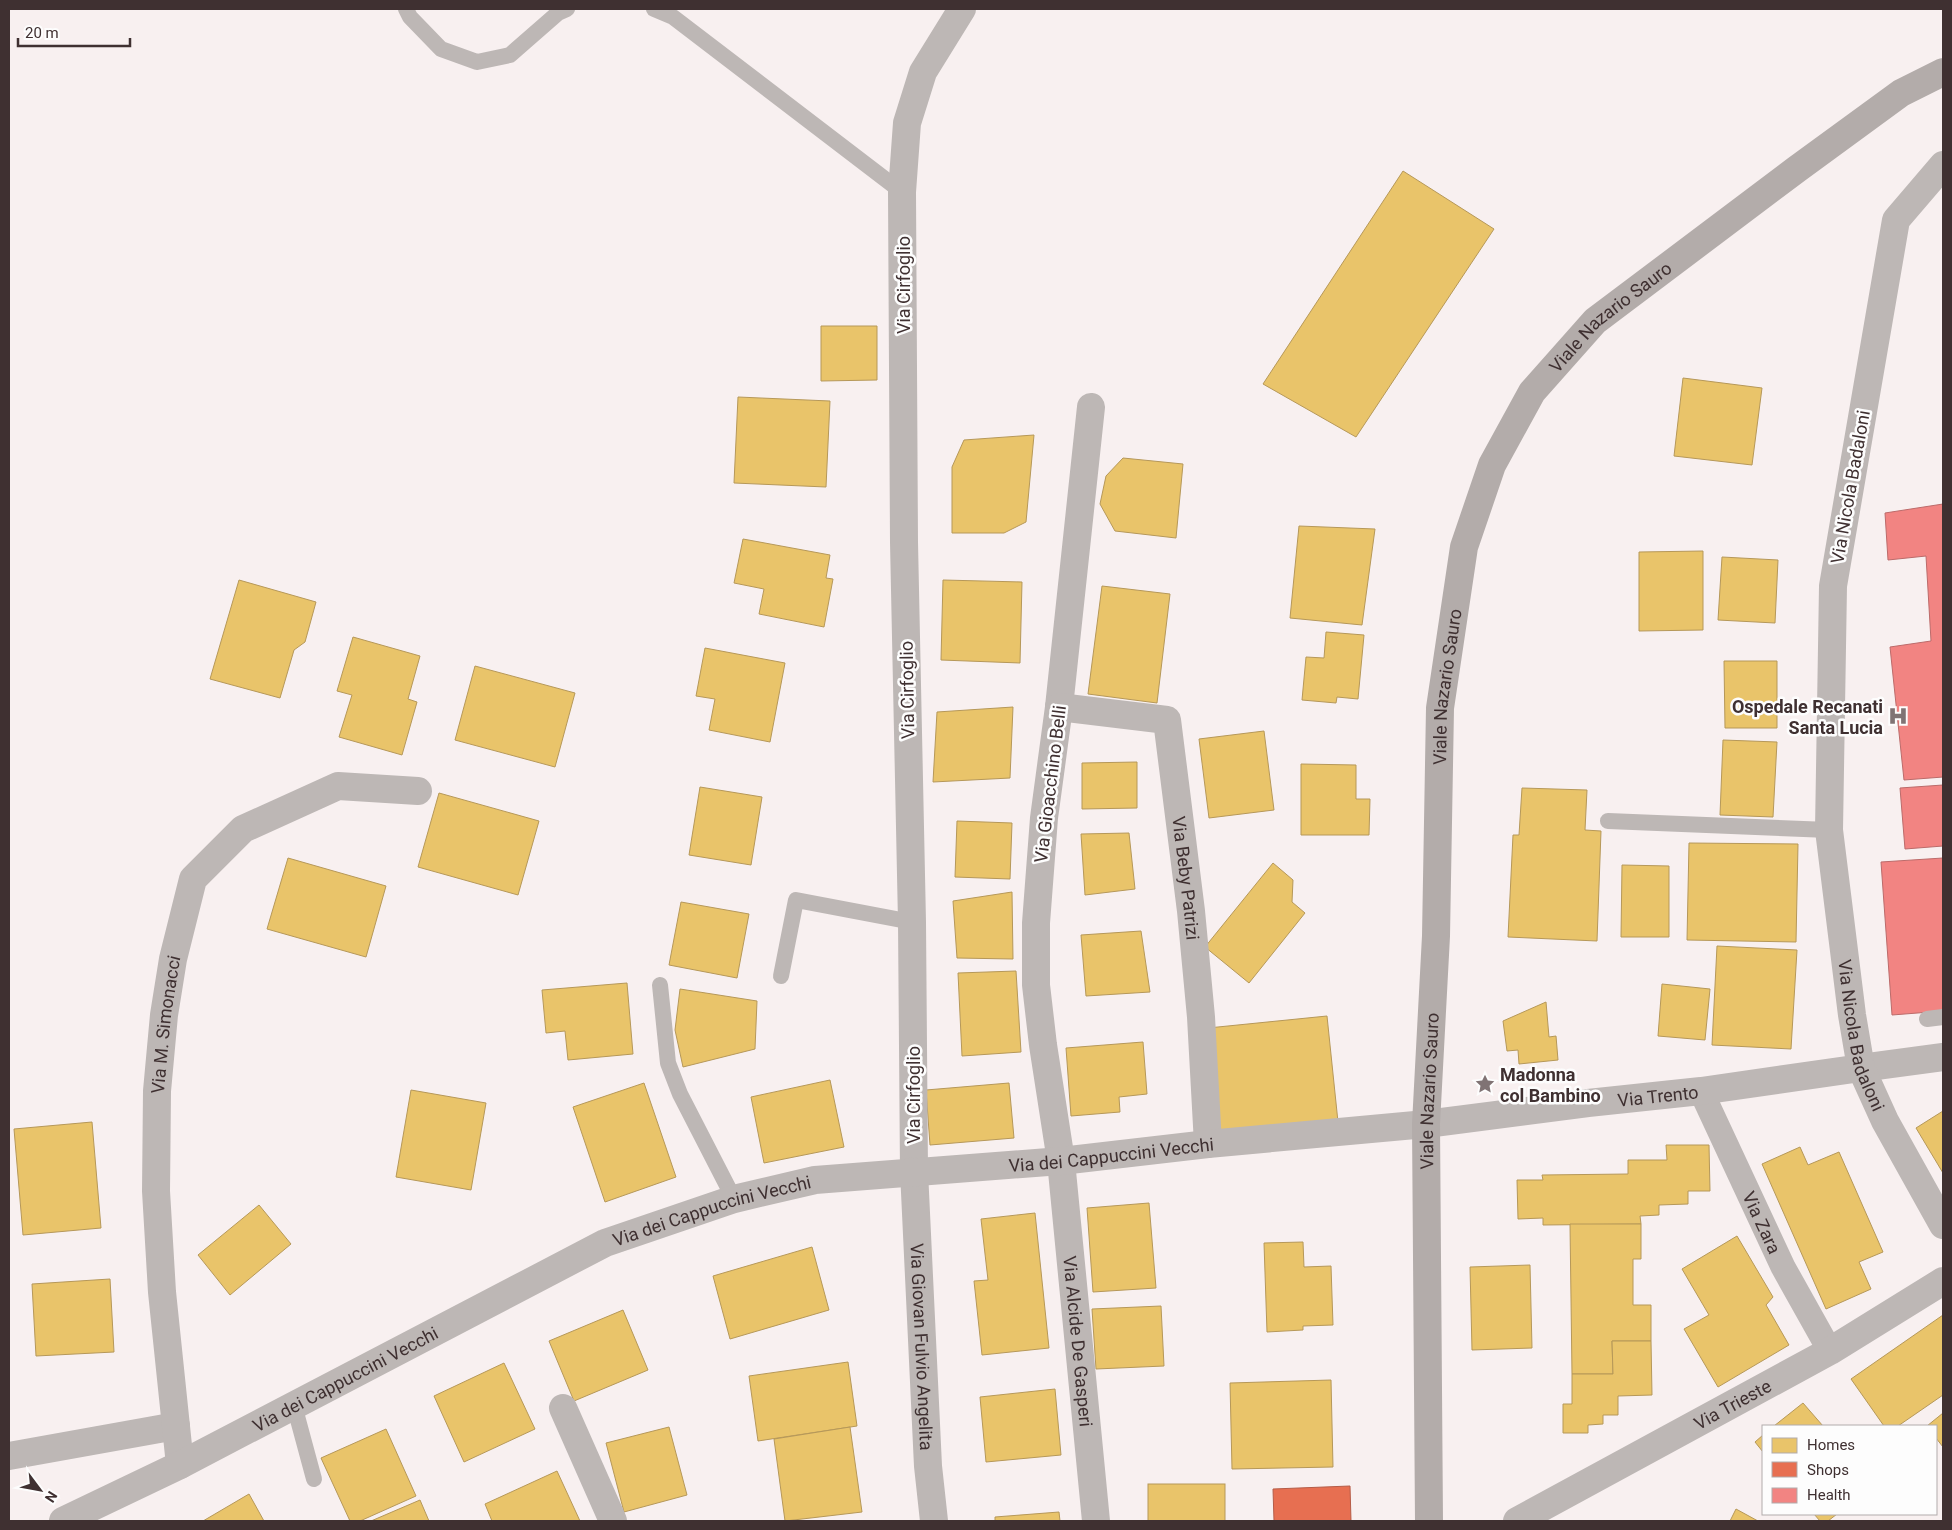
<svg xmlns="http://www.w3.org/2000/svg" width="1952" height="1530" font-family="Roboto,sans-serif">
<style>
.homes{fill:#e9c46a;stroke:#b69859}
.shops{fill:#e76f51;stroke:#b55c47}
.health{fill:#f28482;stroke:#bc6b6a}
.lines{fill:none;stroke-linecap:round;stroke-linejoin:round}
.service{stroke:#bdb7b5;stroke-width:16}
.pedestrian{stroke:#bdb7b5;stroke-width:25}
.minor{stroke:#bdb7b5;stroke-width:28}
.tertiary{stroke:#bdb7b5;stroke-width:28}
.secondary{stroke:#b3acaa;stroke-width:28}
.labels{text-anchor:middle;dominant-baseline:central;stroke-width:5;stroke-linejoin:round;paint-order:stroke}
.street-label{font-size:18px;fill:#3f3031;stroke:#fdfdfd}
.poi-label{font-size:18px;font-weight:bold;fill:#3f3031;stroke:#fdfdfd;text-anchor:end}
</style>
<rect width="100%" height="100%" fill="#f8f0f0"/>
<g class="homes">
<polygon points="1403,171 1494,229 1356,437 1263,384"/>
<polygon points="821,326 877,326 877,380 821,381"/>
<polygon points="1683,378 1762,388 1752,465 1674,456"/>
<polygon points="738,397 830,401 826,487 734,483"/>
<polygon points="1034,435 1026,522 1004,533 952,533 952,467 964,440"/>
<polygon points="1123,458 1183,464 1176,538 1115,531 1100,504 1106,476"/>
<polygon points="1299,526 1375,529 1362,625 1290,618"/>
<polygon points="743,539 830,555 826,578 833,579 824,627 759,614 764,589 734,583"/>
<polygon points="1703,551 1703,630 1639,631 1639,552"/>
<polygon points="1722,557 1778,560 1775,623 1718,620"/>
<polygon points="239,580 316,602 305,642 294,650 280,698 210,679"/>
<polygon points="943,580 1022,582 1020,663 941,660"/>
<polygon points="1102,586 1170,594 1157,703 1088,694"/>
<polygon points="1326,632 1364,635 1358,699 1337,697 1336,703 1302,700 1306,657 1324,658"/>
<polygon points="353,637 420,656 408,699 417,702 402,755 339,737 352,695 337,691"/>
<polygon points="705,648 785,663 770,742 709,730 715,699 696,696"/>
<polygon points="1724,661 1777,661 1777,728 1725,728"/>
<polygon points="475,666 575,693 555,767 455,740"/>
<polygon points="1013,707 1010,778 933,782 937,712"/>
<polygon points="1264,731 1274,810 1209,818 1199,739"/>
<polygon points="1723,740 1777,742 1773,817 1720,815"/>
<polygon points="1137,762 1137,808 1082,809 1082,763"/>
<polygon points="1301,764 1356,765 1356,799 1370,799 1369,835 1301,835"/>
<polygon points="700,787 762,797 751,865 689,855"/>
<polygon points="1522,788 1587,790 1585,830 1601,831 1597,941 1508,937 1513,835 1519,835"/>
<polygon points="439,793 539,821 518,895 418,867"/>
<polygon points="957,821 1012,823 1010,879 955,877"/>
<polygon points="1129,833 1135,889 1085,895 1081,834"/>
<polygon points="1689,843 1798,844 1796,942 1687,940"/>
<polygon points="288,858 386,886 366,957 267,929"/>
<polygon points="1273,863 1293,880 1292,902 1305,913 1249,983 1205,947"/>
<polygon points="1622,865 1669,866 1669,937 1621,937"/>
<polygon points="1012,892 1013,959 957,958 953,901"/>
<polygon points="681,902 749,914 737,978 669,965"/>
<polygon points="1141,931 1150,992 1086,996 1081,935"/>
<polygon points="1717,946 1797,950 1791,1049 1712,1045"/>
<polygon points="1016,971 1021,1052 962,1056 958,973"/>
<polygon points="627,983 633,1054 568,1060 565,1031 546,1033 542,990"/>
<polygon points="1662,984 1710,989 1705,1040 1658,1036"/>
<polygon points="680,989 757,1001 755,1049 683,1067 675,1030"/>
<polygon points="1546,1002 1549,1037 1556,1036 1558,1060 1519,1064 1518,1050 1507,1051 1503,1021"/>
<polygon points="1327,1016 1338,1122 1219,1134 1208,1028"/>
<polygon points="1143,1042 1147,1094 1119,1097 1120,1112 1071,1116 1066,1048"/>
<polygon points="830,1080 844,1147 764,1163 751,1097"/>
<polygon points="644,1083 676,1177 605,1202 573,1107"/>
<polygon points="1009,1083 1014,1138 930,1145 926,1090"/>
<polygon points="411,1090 486,1103 471,1190 396,1177"/>
<polygon points="1943,1111 1943,1173 1916,1128"/>
<polygon points="92,1122 101,1228 23,1235 14,1129"/>
<polygon points="1666,1145 1709,1145 1710,1191 1688,1191 1688,1204 1659,1205 1659,1215 1640,1216 1641,1224 1543,1225 1543,1218 1518,1219 1517,1180 1543,1180 1542,1175 1628,1174 1628,1160 1667,1160"/>
<polygon points="1800,1147 1808,1165 1839,1152 1883,1252 1859,1262 1871,1289 1826,1309 1762,1164"/>
<polygon points="1149,1203 1156,1288 1093,1292 1087,1208"/>
<polygon points="259,1205 291,1244 230,1295 198,1255"/>
<polygon points="1035,1213 1049,1348 982,1355 974,1281 988,1280 981,1219"/>
<polygon points="1570,1224 1641,1224 1641,1259 1633,1259 1633,1305 1651,1305 1651,1341 1612,1341 1613,1374 1572,1374"/>
<polygon points="1737,1236 1773,1297 1766,1305 1789,1345 1718,1387 1684,1329 1709,1315 1682,1269"/>
<polygon points="1303,1242 1304,1267 1331,1266 1333,1325 1303,1326 1303,1330 1267,1332 1264,1243"/>
<polygon points="812,1247 829,1310 730,1339 713,1276"/>
<polygon points="1530,1265 1532,1348 1472,1350 1470,1267"/>
<polygon points="110,1279 114,1352 36,1356 32,1284"/>
<polygon points="1161,1306 1164,1366 1096,1369 1092,1309"/>
<polygon points="623,1310 648,1370 574,1401 549,1341"/>
<polygon points="1943,1315 1943,1395 1898,1426 1884,1426 1851,1379"/>
<polygon points="1612,1341 1651,1341 1652,1395 1618,1396 1618,1415 1603,1415 1603,1424 1588,1425 1588,1433 1563,1433 1563,1404 1572,1404 1572,1374 1613,1374"/>
<polygon points="848,1362 857,1426 758,1441 749,1376"/>
<polygon points="504,1363 535,1429 464,1462 434,1396"/>
<polygon points="1331,1380 1333,1467 1232,1469 1230,1383"/>
<polygon points="1055,1389 1061,1455 986,1462 980,1397"/>
<polygon points="1803,1403 1823,1426 1774,1426"/>
<polygon points="1943,1413 1943,1447 1936,1438 1936,1426 1927,1426"/>
<polygon points="669,1427 687,1495 624,1512 606,1443"/>
<polygon points="850,1427 862,1512 785,1521 774,1439"/>
<polygon points="386,1429 416,1496 360,1521 350,1521 321,1458"/>
<polygon points="1763,1435 1763,1452 1755,1442"/>
<polygon points="557,1471 580,1521 492,1521 485,1504"/>
<rect x="1148" y="1484" width="77" height="37"/>
<polygon points="249,1494 264,1521 203,1521"/>
<polygon points="420,1500 429,1521 371,1521"/>
<polygon points="1736,1509 1758,1521 1730,1521"/>
<polygon points="1059,1512 1060,1521 995,1521 995,1517"/>
<polygon points="1814,1514 1837,1514 1828,1521 1820,1521"/>
</g>
<polygon class="shops" points="1350,1486 1351,1521 1274,1521 1273,1489"/>
<g class="health">
<polygon points="1943,504 1943,777 1904,780 1890,647 1931,641 1926,556 1888,560 1885,513"/>
<polygon points="1943,785 1943,846 1905,849 1900,788"/>
<polygon points="1943,858 1943,1011 1892,1015 1881,862"/>
</g>
<g class="lines">
<g class="service">
<polyline points="406,9 410,17 441,49 477,62 510,55 558,13 567,9"/>
<polyline points="654,9 673,17 902,192"/>
<polyline points="1608,821 1829,830"/>
<polyline points="781,976 796,900 912,922"/>
<polyline points="660,985 668,1063 680,1094 734,1199"/>
<polyline points="1927,1019 1943,1017"/>
<polyline points="294,1405 314,1479"/>
</g>
<path class="pedestrian" id="s1" d="M1701 1091 1783 1267 1830 1351"/>
<g class="minor">
<path id="s2" d="M1091 407 1059 707 1044 818 1036 923V985L1043 1045 1061 1161 1096 1521"/>
<path id="s3" d="M1059 707 1167 720 1191 911 1201 1017 1208 1144"/>
<polyline points="1861,1068 1943,1057"/>
<polyline points="914,1171 912,922 904,542 902,192 907,123 923,72 962,9"/>
<polyline points="563,1408 613,1521"/>
<polyline points="9,1456 176,1426"/>
<path id="s4" d="M180 1465 162 1292 156 1191 157 1091 164 1015 173 959 193 879 243 829 338 786 418 791"/>
<path id="s5" d="M1517 1521 1830 1351 1943 1281"/>
</g>
<g class="tertiary">
<path id="s6" d="M1943 165 1896 220 1833 586 1829 830 1852 1015 1861 1068 1885 1121 1943 1225"/>
<path id="s7" d="M914 1171 928 1466 934 1521"/>
<path id="s8" d="M63 1521 180 1465 605 1243 734 1199 815 1180 1061 1161 1208 1144 1426 1124 1588 1103 1701 1091 1861 1068"/>
</g>
<path class="secondary" id="s9" d="M1429 1521 1426 1124 1436 936 1440 708 1464 547 1492 465 1532 392 1595 321 1797 169 1901 93 1943 72"/>
</g>
<defs>
<symbol id="hospital-bare" viewBox="-9 -9 18 18"><path d="M-5-5h3v3.5h4V-5h3V5h-3V1.5h-4V5h-3Z" fill="#807374" stroke="#fdfdfd" stroke-width="2.5" paint-order="stroke"/></symbol>
<symbol id="sight-bare" viewBox="-9 -9 18 18"><path d="M0-6L1.8-2.2L6-1.7L2.9 1.2L3.7 5.4L0 3.3L-3.7 5.4L-2.9 1.2L-6-1.7L-1.8-2.2Z" fill="#807374" stroke="#fdfdfd" stroke-width="2.5" paint-order="stroke"/></symbol>
</defs>
<g fill-rule="evenodd">
<use href="#hospital-bare" x="1884" y="702" width="28" height="28"/>
<use href="#sight-bare" x="1471" y="1070" width="28" height="28"/>
</g>
<g class="labels">
<g class="street-label">
<text transform="translate(903 285) rotate(-90)">Via Cirfoglio</text>
<text stroke="none"><textPath href="#s9" startOffset="1255">Viale Nazario Sauro</textPath></text>
<text transform="translate(1850 487) rotate(-80)">Via Nicola Badaloni</text>
<text stroke="none"><textPath href="#s9" startOffset="835">Viale Nazario Sauro</textPath></text>
<text transform="translate(907 690) rotate(-91)">Via Cirfoglio</text>
<text transform="translate(1050 784) rotate(-83)">Via Gioacchino Belli</text>
<text stroke="none"><textPath href="#s3" startOffset="268">Via Beby Patrizi</textPath></text>
<text stroke="none"><textPath href="#s4" startOffset="442">Via M. Simonacci</textPath></text>
<text stroke="none"><textPath href="#s6" startOffset="896">Via Nicola Badaloni</textPath></text>
<text stroke="none"><textPath href="#s9" startOffset="430">Viale Nazario Sauro</textPath></text>
<text transform="translate(913 1095) rotate(-90)">Via Cirfoglio</text>
<text stroke="none"><textPath href="#s8" startOffset="1676">Via Trento</textPath></text>
<text stroke="none"><textPath href="#s8" startOffset="1126">Via dei Cappuccini Vecchi</textPath></text>
<text stroke="none"><textPath href="#s8" startOffset="721">Via dei Cappuccini Vecchi</textPath></text>
<text stroke="none"><textPath href="#s1" startOffset="145">Via Zara</textPath></text>
<text stroke="none"><textPath href="#s2" startOffset="940">Via Alcide De Gasperi</textPath></text>
<text stroke="none"><textPath href="#s7" startOffset="176">Via Giovan Fulvio Angelita</textPath></text>
<text stroke="none"><textPath href="#s8" startOffset="316">Via dei Cappuccini Vecchi</textPath></text>
<text stroke="none"><textPath href="#s5" startOffset="245">Via Trieste</textPath></text>
</g>
<g class="poi-label">
<text x="1883" y="706">Ospedale Recanati<tspan x="1883" dy="21">Santa Lucia</tspan></text>
<text x="1500" y="1074" text-anchor="start">Madonna<tspan x="1500" dy="21">col Bambino</tspan></text>
</g>
</g>
<rect width="1952" height="1530" fill="none" stroke="#3f3031" stroke-width="20"/>
<rect x="1762" y="1425" width="175" height="90" fill="#fdfdfd" stroke="#b1abab"/>
<rect x="1772" y="1438" width="25" height="15" fill="#e9c46a" stroke="#b1abab"/>
<text x="1807" y="1450" font-size="15" fill="#3f3031">Homes</text>
<rect x="1772" y="1462" width="25" height="15" fill="#e76f51" stroke="#b1abab"/>
<text x="1807" y="1475" font-size="15" fill="#3f3031">Shops</text>
<rect x="1772" y="1488" width="25" height="15" fill="#f28482" stroke="#b1abab"/>
<text x="1807" y="1500" font-size="15" fill="#3f3031">Health</text>
<g transform="translate(40 1490) rotate(122)" stroke="#fdfdfd" stroke-width="4" paint-order="stroke">
<path d="M0-4L9 19L0 12L-9 19Z" fill="#3f3031"/>
<text y="-8" font-size="14" font-weight="bold" text-anchor="middle" fill="#3f3031">N</text>
</g>
<path d="M18 38v8h112v-8" fill="none" stroke="#3f3031" stroke-width="2.5"/>
<text x="25" y="38" font-size="15" fill="#3f3031" stroke="#fdfdfd" stroke-width="4" paint-order="stroke">20 m</text>
</svg>
